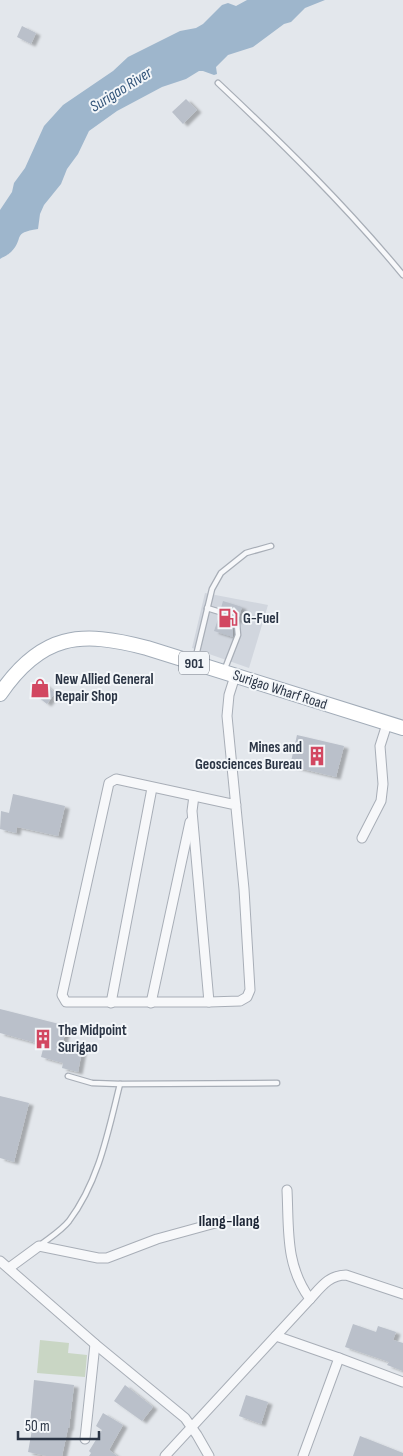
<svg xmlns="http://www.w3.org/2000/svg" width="403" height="1456" font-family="'Sofia Sans Condensed',sans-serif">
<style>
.built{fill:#d1d6de}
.green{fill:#c9d6c4}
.water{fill:#9eb6cc}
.building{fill:#bac0ca;filter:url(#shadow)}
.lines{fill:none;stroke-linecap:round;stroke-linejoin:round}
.service-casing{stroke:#a8aeb7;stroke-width:7}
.minor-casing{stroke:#a8aeb7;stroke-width:11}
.primary-casing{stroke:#a2acb8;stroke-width:16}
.service{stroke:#f7f8fa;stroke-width:4.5}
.minor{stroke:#f7f8fa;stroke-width:9}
.primary{stroke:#fff;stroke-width:14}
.labels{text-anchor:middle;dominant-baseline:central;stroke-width:4;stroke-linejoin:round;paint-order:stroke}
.shield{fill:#f3f6f9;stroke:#676f7b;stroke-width:1}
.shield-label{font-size:14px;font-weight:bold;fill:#2b3545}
.poi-label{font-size:15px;font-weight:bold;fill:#2b3545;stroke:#f3f6f9;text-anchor:start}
.street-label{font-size:15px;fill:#2b3545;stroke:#f3f6f9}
.water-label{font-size:16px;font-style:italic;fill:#33557a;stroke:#f3f6f9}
.neighbourhood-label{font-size:16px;font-weight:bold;fill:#1d2636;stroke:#f3f6f9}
</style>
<defs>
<filter id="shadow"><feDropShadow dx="4.5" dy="2.5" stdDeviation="1" flood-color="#0004"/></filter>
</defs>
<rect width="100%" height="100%" fill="#e3e7ec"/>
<polygon class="built" points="205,593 268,605 249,668 192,648"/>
<polygon class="green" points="40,1340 69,1343 68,1353 87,1355 85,1377 37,1373"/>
<path class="water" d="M247 0H325L305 8 291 22 284 24 253 47 228 55 216 67 217 74 214 75 203 71H199L186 79 162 87 117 111 89 131 78 154 67 169 61 184 44 205 40 214 38 229C11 233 25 238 11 252 8 255 3 257 0 259V210L12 192 14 183 25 168 44 126 63 105 113 71 128 57 180 31 196 28 203 24 222 5 228 3 236 6Z"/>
<g class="building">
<polygon points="22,26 36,33 31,44 17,37"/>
<polygon points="186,99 197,110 183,124 172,112"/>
<polygon points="223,601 242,607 238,620 233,623 233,637 214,631 219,616 224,614 224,611 221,608"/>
<polygon points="42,682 55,693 47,704 33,693"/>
<polygon points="297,735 344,746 336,777 290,766"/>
<polygon points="13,794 65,806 58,836 17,827 16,833 0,829 1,811 9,813"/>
<polygon points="0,1009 67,1026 62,1046 82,1051 78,1072 62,1068 63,1063 41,1057 44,1045 0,1033"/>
<polygon points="0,1096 29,1103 14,1162 0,1158"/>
<polygon points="353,1324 376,1332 378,1326 396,1332 393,1340 403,1343 403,1371 387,1365 389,1362 345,1347"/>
<polygon points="34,1380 74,1385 69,1428 68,1428 62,1456 47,1456 28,1452 33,1424 30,1424"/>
<polygon points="125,1385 153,1407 142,1421 114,1401"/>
<polygon points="246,1395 268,1402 261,1424 239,1416"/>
<polygon points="103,1413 123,1425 109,1450 117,1456 89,1456 91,1453 89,1451 102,1430 96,1426"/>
<polygon points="360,1436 403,1453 403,1456 353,1456"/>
</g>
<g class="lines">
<defs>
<g id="service">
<path d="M218 83C283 144 346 206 403 275"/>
<polyline points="207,608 220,612"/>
<polyline points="195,660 212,589 221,573 246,553 271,546"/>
<polyline points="224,671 238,635 237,624"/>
<polyline points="68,1076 92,1083 120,1084 277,1083"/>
<path d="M39 1246C49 1238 61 1231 69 1221 99 1181 108 1132 120 1084"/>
</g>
<g id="minor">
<polyline points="235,676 229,695 227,716 244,889 250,990 247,997 240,1001 209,1002 66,1002 62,995 109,783 116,779 236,805"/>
<polyline points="194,796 192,811 209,1002"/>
<polyline points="362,838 381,801 383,784 380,746 387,724"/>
<polyline points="111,1003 152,788"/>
<polyline points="151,1003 190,822"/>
<path d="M287 1190C289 1229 285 1265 310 1299"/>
<polyline points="0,1261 95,1344 185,1418 197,1435 209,1456"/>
<polyline points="9,1268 39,1246 98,1258 107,1258 157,1239 219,1222"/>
<polyline points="276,1336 339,1358 403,1382"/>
<polyline points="85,1439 95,1344"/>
<path d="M165 1456 310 1299C321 1287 329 1275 346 1275L403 1294"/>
<polyline points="303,1456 339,1358"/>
</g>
<path id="primary" d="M0 694C41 634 80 630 147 648L403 728"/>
</defs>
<use href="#service" class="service-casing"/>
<use href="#minor" class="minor-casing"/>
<use href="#primary" class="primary-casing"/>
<use href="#service" class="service"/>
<use href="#minor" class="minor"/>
<use href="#primary" class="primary"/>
</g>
<defs>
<symbol id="fuel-bare" viewBox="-9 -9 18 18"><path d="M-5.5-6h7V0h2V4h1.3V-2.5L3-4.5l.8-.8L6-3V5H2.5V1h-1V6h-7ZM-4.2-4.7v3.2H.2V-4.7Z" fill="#d24761" stroke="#f3f6f9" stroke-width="2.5" paint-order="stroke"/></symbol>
<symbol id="shop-bare" viewBox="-9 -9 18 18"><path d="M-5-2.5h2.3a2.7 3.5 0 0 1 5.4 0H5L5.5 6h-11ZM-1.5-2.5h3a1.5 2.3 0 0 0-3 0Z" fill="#d24761" stroke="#f3f6f9" stroke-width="2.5" paint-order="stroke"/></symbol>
<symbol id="building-bare" viewBox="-9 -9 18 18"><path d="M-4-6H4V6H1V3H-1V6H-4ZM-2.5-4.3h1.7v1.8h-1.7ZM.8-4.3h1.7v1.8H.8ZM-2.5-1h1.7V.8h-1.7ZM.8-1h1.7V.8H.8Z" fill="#d24761" stroke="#f3f6f9" stroke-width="2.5" paint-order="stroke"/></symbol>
</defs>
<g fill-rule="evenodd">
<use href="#fuel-bare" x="214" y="604" width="28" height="28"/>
<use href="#shop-bare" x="26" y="674" width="28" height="28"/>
<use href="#building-bare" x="303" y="742" width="28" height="28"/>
<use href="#building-bare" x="29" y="1025" width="28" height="28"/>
</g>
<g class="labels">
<rect class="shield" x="179" y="651.5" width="30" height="23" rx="4"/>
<g class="shield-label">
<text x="194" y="663">901</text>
</g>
<g class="poi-label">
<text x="243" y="618">G-Fuel</text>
<text x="55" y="679">New Allied General<tspan x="55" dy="17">Repair Shop</tspan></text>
<text x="302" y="747" text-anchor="end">Mines and<tspan x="302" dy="17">Geosciences Bureau</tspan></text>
<text x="58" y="1030">The Midpoint<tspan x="58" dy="17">Surigao</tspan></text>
</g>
<g class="street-label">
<text transform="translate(280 690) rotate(18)">Surigao Wharf Road</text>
</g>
<g class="water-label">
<text transform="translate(121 90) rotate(-32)">Surigao River</text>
</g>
<g class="neighbourhood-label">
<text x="229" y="1221">Ilang-Ilang</text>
</g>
</g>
<path d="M18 1431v8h81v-8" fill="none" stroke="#2b3545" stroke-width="2.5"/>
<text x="25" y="1431" font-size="15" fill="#2b3545" stroke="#f3f6f9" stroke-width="4" paint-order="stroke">50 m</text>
</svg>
